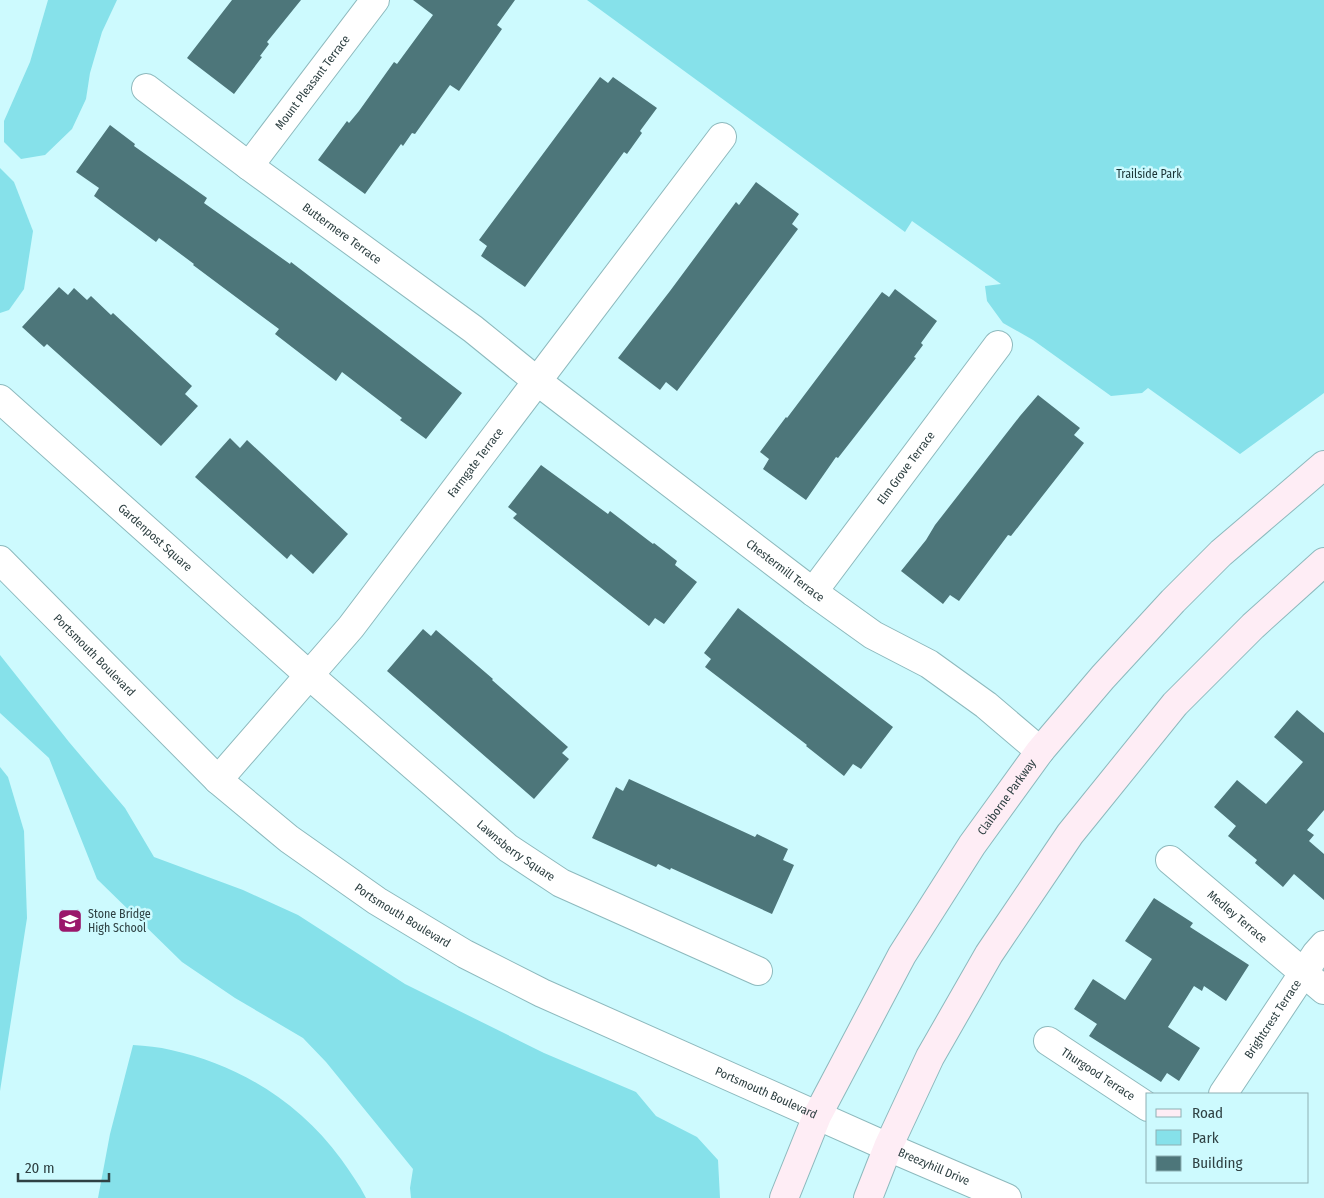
<svg xmlns="http://www.w3.org/2000/svg" width="1324" height="1198" font-family="'Fira Sans Condensed',sans-serif">
<style>
.green{fill:#86e1ea}
.building{fill:#4d767a}
.lines{fill:none;stroke-linecap:round;stroke-linejoin:round}
.minor-casing{stroke:#8db9bd;stroke-width:30}
.tertiary-casing{stroke:#8db9bd;stroke-width:30}
.secondary-casing{stroke:#8db9bd;stroke-width:30}
.minor{stroke:#fff;stroke-width:28}
.tertiary{stroke:#fff;stroke-width:28}
.secondary{stroke:#feedf5;stroke-width:28}
.labels{text-anchor:middle;dominant-baseline:central;stroke-width:5;stroke-linejoin:round;paint-order:stroke}
.street-label{font-size:12px;fill:#2f4143;stroke:#cdfafe}
.park-label{font-size:12px;fill:#1c3537;stroke:#cdfafe}
.poi-label{font-size:12px;fill:#2f4143;stroke:#cdfafe;text-anchor:start}
</style>
<rect width="100%" height="100%" fill="#cdfafe"/>
<g class="green">
<polygon points="48,0 117,0 102,32 90,73 86,99 72,129 45,155 21,159 4,142 4,121 30,62"/>
<polygon points="587,0 1324,0 1324,393 1240,454 1148,388 1142,393 1111,396 1033,340 1003,323 987,301 985,286 1001,284 912,221 905,232"/>
<polygon points="0,168 14,182 33,231 24,289 9,310 0,313"/>
<polygon points="0,655 69,742 125,808 154,857 243,890 298,915 405,984 544,1053 636,1092 656,1116 697,1137 718,1160 720,1198 411,1198 410,1188 413,1169 326,1062 303,1038 235,998 182,962 97,879 49,758 0,713"/>
<polygon points="0,767 8,777 24,831 27,918 0,1091"/>
<path d="M133 1045C146 1046 159 1047 171 1050 240 1065 300 1103 341 1159 350 1172 359 1184 366 1198H98L110 1134Z"/>
</g>
<g class="building">
<polygon points="232,0 301,0 267,42 269,44 260,56 262,57 234,94 187,58"/>
<polygon points="413,0 515,0 497,25 502,29 459,91 450,85 415,134 412,133 403,146 401,144 365,194 318,160 347,121 349,123 359,111 394,62 397,64 433,15"/>
<polygon points="600,77 608,83 613,77 657,108 640,131 642,133 627,154 624,152 525,287 481,256 487,246 479,240"/>
<polygon points="110,125 135,144 134,146 207,198 204,203 290,264 291,262 462,393 426,439 400,420 402,418 342,372 336,381 275,334 279,329 193,265 194,264 159,238 156,242 94,196 99,188 76,172"/>
<polygon points="756,182 799,214 792,224 798,229 677,391 666,382 660,390 618,358 670,291 736,202 739,205"/>
<polygon points="59,287 68,295 74,288 87,300 91,296 111,315 113,313 192,386 185,394 198,406 161,446 47,344 44,347 22,327"/>
<polygon points="895,289 937,321 921,343 923,345 914,357 916,358 838,458 836,457 806,500 763,469 769,459 760,452 786,417 787,418 882,292 889,297"/>
<polygon points="1038,395 1080,428 1074,435 1084,443 1011,536 1008,535 959,601 950,595 943,604 901,571 926,540 935,525 1020,416"/>
<polygon points="230,438 240,448 247,440 348,534 313,574 291,554 287,559 195,477"/>
<polygon points="541,465 608,514 610,511 653,544 654,543 677,561 675,565 697,582 664,624 655,618 649,626 513,518 517,514 508,507"/>
<polygon points="738,608 893,727 861,769 853,764 844,776 806,746 807,745 705,667 711,659 704,653"/>
<polygon points="423,629 431,636 436,630 493,679 492,680 568,747 562,753 569,759 534,799 387,671"/>
<polygon points="1297,710 1324,733 1324,810 1307,830 1314,835 1309,841 1324,854 1324,900 1294,874 1283,887 1255,863 1257,860 1228,836 1236,826 1214,807 1237,780 1266,804 1303,762 1274,737"/>
<polygon points="629,779 755,837 757,834 788,849 783,860 794,865 772,914 671,868 670,870 658,864 656,867 592,838 616,787 623,791"/>
<polygon points="1154,898 1193,923 1190,927 1249,965 1226,1001 1204,986 1202,991 1194,986 1168,1027 1200,1048 1179,1081 1167,1073 1161,1082 1089,1036 1097,1024 1074,1009 1093,979 1125,1000 1152,959 1125,941"/>
</g>
<g class="lines">
<defs>
<g id="minor">
<path id="s1" d="M146 88 249 166 473 329 537 381 813 592 873 635 929 664 986 705 1040 751"/>
<path id="s2" d="M249 166 375 0"/>
<path id="s3" d="M0 399 310 676 508 848 561 883 758 971"/>
<path id="s4" d="M813 592 998 345"/>
<path id="s5" d="M218 780 351 627 722 137"/>
<path id="s6" d="M1170 860 1324 990"/>
<path id="s7" d="M1048 1041 1148 1107"/>
<path id="s8" d="M1223 1094 1316 954 1324 945"/>
<path id="s9" d="M888 1147 1007 1198"/>
</g>
<g id="tertiary">
<path id="s10" d="M0 560 218 780 289 839 377 901 465 954 542 993 888 1147"/>
</g>
<g id="secondary">
<path id="s11" d="M784 1198 817 1116 902 955 972 845 1040 751 1103 677 1173 601 1221 553 1324 465"/>
<polyline points="868,1198 888,1147 930,1057 989,954 1070,834 1175,704 1253,626 1324,562"/>
</g>
</defs>
<use href="#minor" class="minor-casing"/>
<use href="#tertiary" class="tertiary-casing"/>
<use href="#secondary" class="secondary-casing"/>
<use href="#minor" class="minor"/>
<use href="#tertiary" class="tertiary"/>
<use href="#secondary" class="secondary"/>
</g>
<defs>
<symbol id="school-square" viewBox="-11 -11 22 22"><rect x="-9" y="-9" width="18" height="18" rx="4" fill="#9a176b" stroke="#cdfafe"/><path d="M0-5L7-2L0 1L-7-2ZM-4 1L0 2.5L4 1V4Q0 6-4 4Z" fill="#fff"/></symbol>
</defs>
<g fill-rule="evenodd">
<use href="#school-square" x="56" y="907" width="28" height="28"/>
</g>
<g class="labels">
<g class="street-label">
<text stroke="none"><textPath href="#s2" startOffset="105">Mount Pleasant Terrace</textPath></text>
<text stroke="none"><textPath href="#s1" startOffset="244">Buttermere Terrace</textPath></text>
<text stroke="none"><textPath href="#s5" startOffset="409">Farmgate Terrace</textPath></text>
<text stroke="none"><textPath href="#s4" startOffset="155">Elm Grove Terrace</textPath></text>
<text stroke="none"><textPath href="#s3" startOffset="208">Gardenpost Square</textPath></text>
<text stroke="none"><textPath href="#s1" startOffset="801">Chestermill Terrace</textPath></text>
<text stroke="none"><textPath href="#s10" startOffset="134">Portsmouth Boulevard</textPath></text>
<text stroke="none"><textPath href="#s11" startOffset="460">Claiborne Parkway</textPath></text>
<text stroke="none"><textPath href="#s3" startOffset="686">Lawnsberry Square</textPath></text>
<text stroke="none"><textPath href="#s10" startOffset="539">Portsmouth Boulevard</textPath></text>
<text stroke="none"><textPath href="#s6" startOffset="88">Medley Terrace</textPath></text>
<text stroke="none"><textPath href="#s8" startOffset="90">Brightcrest Terrace</textPath></text>
<text stroke="none"><textPath href="#s7" startOffset="60">Thurgood Terrace</textPath></text>
<text stroke="none"><textPath href="#s10" startOffset="944">Portsmouth Boulevard</textPath></text>
<text stroke="none"><textPath href="#s9" startOffset="50">Breezyhill Drive</textPath></text>
</g>
<g class="park-label">
<text x="1149" y="174">Trailside Park</text>
</g>
<g class="poi-label">
<text x="88" y="914">Stone Bridge<tspan x="88" dy="14">High School</tspan></text>
</g>
</g>
<rect x="1146" y="1093" width="162" height="90" fill="#cdfafe" stroke="#8eb0b3"/>
<rect x="1156" y="1109" width="25" height="8" fill="#feedf5" stroke="#8eb0b3"/>
<text x="1192" y="1118" font-size="15" fill="#2f4143">Road</text>
<rect x="1156" y="1130" width="25" height="15" fill="#86e1ea" stroke="#8eb0b3"/>
<text x="1192" y="1143" font-size="15" fill="#2f4143">Park</text>
<rect x="1156" y="1156" width="25" height="15" fill="#4d767a" stroke="#8eb0b3"/>
<text x="1192" y="1168" font-size="15" fill="#2f4143">Building</text>
<path d="M18 1173v8h91v-8" fill="none" stroke="#2f4143" stroke-width="2.5"/>
<text x="25" y="1173" font-size="15" fill="#2f4143" stroke="#cdfafe" stroke-width="4" paint-order="stroke">20 m</text>
</svg>
